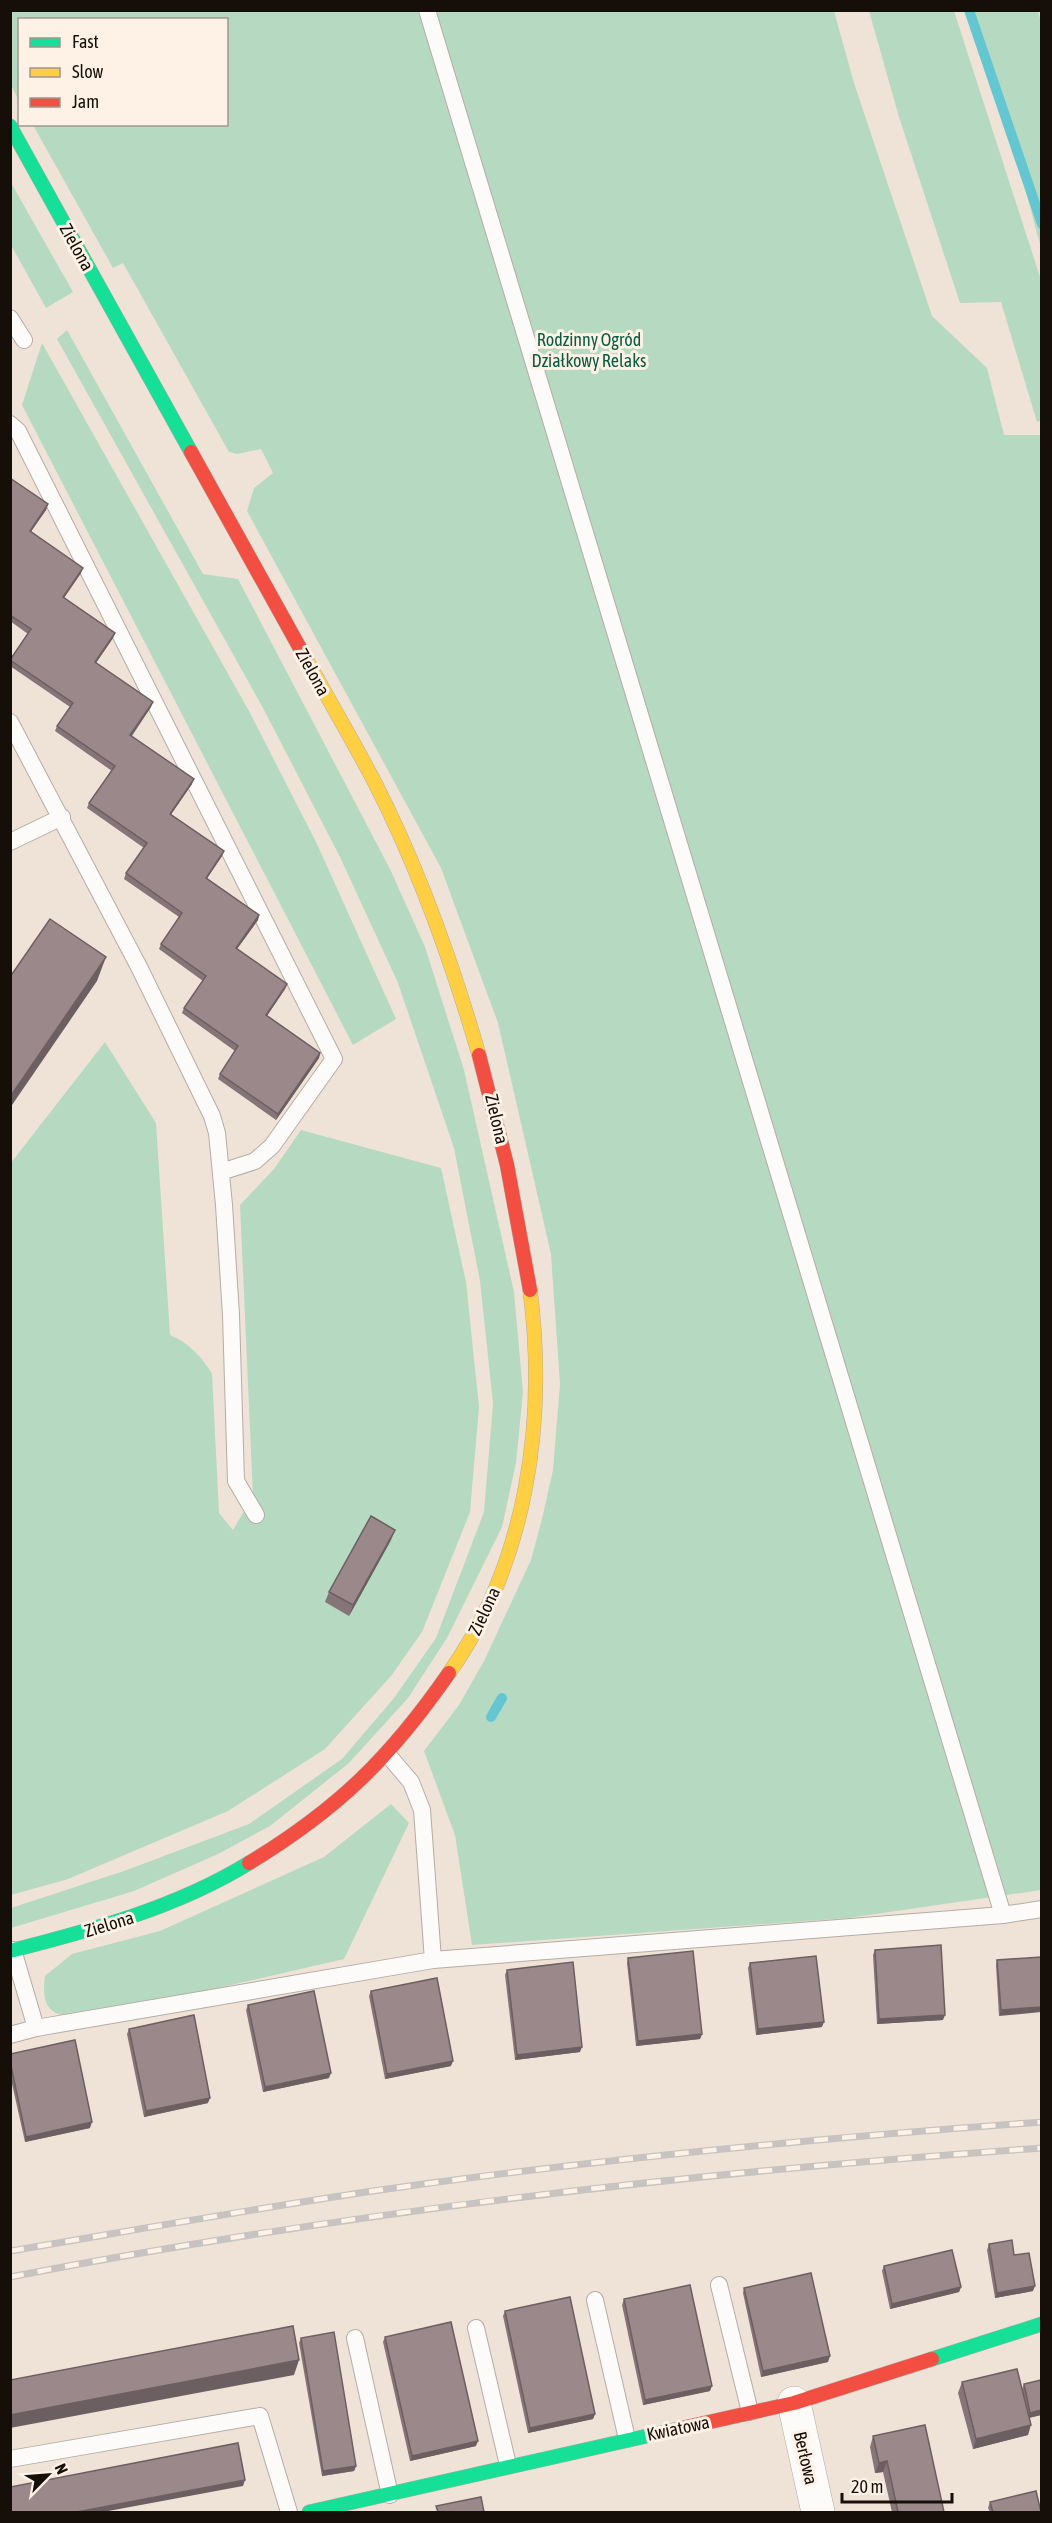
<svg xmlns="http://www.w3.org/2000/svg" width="1052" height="2523" font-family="'Asap Condensed',sans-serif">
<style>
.green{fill:#b6d9c1}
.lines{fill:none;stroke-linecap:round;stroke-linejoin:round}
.stream{stroke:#64c6d0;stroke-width:10}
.lane-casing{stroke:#b5aca4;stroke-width:18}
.street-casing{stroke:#b5aca4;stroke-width:34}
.fast-casing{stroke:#b5aca4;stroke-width:15}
.slow-casing{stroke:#b5aca4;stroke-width:15}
.jam-casing{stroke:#b5aca4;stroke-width:15}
.lane{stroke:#fdfbf9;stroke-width:16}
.street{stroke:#fdfbf9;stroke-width:33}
.fast{stroke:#16e098;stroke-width:14}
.slow{stroke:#ffcf43;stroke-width:14}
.jam{stroke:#f24e42;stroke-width:14}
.rail-casing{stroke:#c6c3c0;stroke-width:7}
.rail{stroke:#fef1e6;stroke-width:4.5;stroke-dasharray:14;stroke-linecap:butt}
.wall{fill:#857578}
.shaded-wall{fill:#6c5f61}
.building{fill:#9b888b;stroke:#6c5f61;stroke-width:1.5}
.labels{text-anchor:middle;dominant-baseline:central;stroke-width:6;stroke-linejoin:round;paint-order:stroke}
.street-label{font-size:18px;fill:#160f09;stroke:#fef1e6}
.park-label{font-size:18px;fill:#065d41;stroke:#fef1e6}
</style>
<rect width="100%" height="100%" fill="#efe3d8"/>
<g class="green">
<polygon points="10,11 834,11 854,83 932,316 987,368 1004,435 1041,435 1041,1890 848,1918 472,1945 455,1835 424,1751 459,1705 484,1661 531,1560 542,1519 553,1470 560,1384 551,1254 498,1023 441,868 247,511 254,488 273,473 261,449 237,454 229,452 123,263 113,268 33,125 226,124 226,20 20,20 19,101 11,85"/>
<polygon points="869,11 954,11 1041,280 1042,420 1037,422 1001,302 960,303 899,117"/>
<polygon points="974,11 1038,11 1041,22 1041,248 997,84"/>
<polygon points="10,181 73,292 46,308 11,245"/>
<polygon points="67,330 203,574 238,579 390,869 425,947 464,1070 514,1292 523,1392 516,1463 502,1527 447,1638 408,1698 349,1763 270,1826 218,1854 134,1891 11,1928 11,1908 124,1871 249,1824 342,1759 394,1698 436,1638 484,1512 493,1403 480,1281 454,1148 398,983 340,857 263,708 57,339"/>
<polygon points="42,343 249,711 317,844 396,1019 353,1045 22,405"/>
<path d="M105 1042 156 1123 170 1335C188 1342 203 1358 212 1374L219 1513 233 1530 253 1496 240 1205 274 1169 301 1130 441 1168 466 1282 479 1407 470 1512 422 1632 391 1676 325 1749 228 1811 68 1879 11 1895 10 1164Z"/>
<path d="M391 1804 409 1823 344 1959 88 2018C55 2017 40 2013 45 1976L72 1954 160 1931 324 1857Z"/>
</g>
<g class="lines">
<g class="stream">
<polyline points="969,10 1042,224"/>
<polyline points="491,1717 502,1698"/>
</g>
<defs>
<g id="lane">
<polyline points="427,10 1003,1915"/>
<polyline points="10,318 24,340"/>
<polyline points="10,424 18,431 334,1059 272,1146 255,1161 221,1172"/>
<polyline points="10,722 139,967 212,1116 217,1133 224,1205 231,1315 236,1481 256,1515"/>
<polyline points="10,842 62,817"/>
<polyline points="388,1755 411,1782 422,1810 433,1960"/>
<polyline points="13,1950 36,2028"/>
<polyline points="10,2035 36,2028 433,1960 1003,1915 1042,1909"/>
<polyline points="719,2285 750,2412"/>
<polyline points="595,2300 627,2439"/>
<polyline points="476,2328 508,2465"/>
<polyline points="355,2338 390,2495"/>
<polyline points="10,2459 260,2416 289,2512"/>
</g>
<polyline id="street" points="794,2403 818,2512"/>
<g id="fast">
<polyline points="10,126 191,452"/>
<path d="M10 1951C92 1930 176 1908 249 1863"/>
<polyline points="932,2359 1042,2324"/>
<polyline points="309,2512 678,2429"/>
</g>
<g id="slow">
<path d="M306 659C329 700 353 741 375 783 419 869 452 962 479 1055"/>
<path d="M449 1673C527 1563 547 1421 530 1290"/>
</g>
<g id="jam">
<polyline points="191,452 306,659"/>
<polyline points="479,1055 507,1165 530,1290"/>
<path d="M249 1863C338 1809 390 1758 449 1673"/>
<polyline points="678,2429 794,2403 932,2359"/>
</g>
</defs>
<use href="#lane" class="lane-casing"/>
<use href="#street" class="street-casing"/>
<use href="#fast" class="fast-casing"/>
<use href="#slow" class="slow-casing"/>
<use href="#jam" class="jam-casing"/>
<use href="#lane" class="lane"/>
<use href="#street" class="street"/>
<use href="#fast" class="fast"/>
<use href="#slow" class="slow"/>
<use href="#jam" class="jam"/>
<defs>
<g id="rail">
<path d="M10 2251C129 2231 247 2210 366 2192 590 2160 816 2138 1042 2122"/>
<path d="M10 2277C351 2211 696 2172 1042 2148"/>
</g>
</defs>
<use href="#rail" class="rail-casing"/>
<use href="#rail" class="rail"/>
</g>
<g class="wall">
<polygon points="10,478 48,504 46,510 31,531 81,573 64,598 115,633 113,638 96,663 151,707 132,736 192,784 171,814 224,851 222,856 207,878 259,915 258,920 237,949 287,984 285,989 267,1016 320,1053 319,1058 276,1120 218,1079 220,1074 235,1051 182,1013 184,1008 203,981 159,949 161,944 179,917 124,879 126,873 144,848 87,808 89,803 112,771 55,731 57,726 70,707 10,666 10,659 28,634 10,621"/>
<polygon points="391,1540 349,1616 325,1602 329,1592"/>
<polygon points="875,1950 943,2020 877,2024 873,1955"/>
<polygon points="1041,1957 999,2016 996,1965 997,1960"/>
<polygon points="628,1958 702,2034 700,2039 636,2046 627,1963"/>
<polygon points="750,1963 822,2027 756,2035 748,1968"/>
<polygon points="507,1970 580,2052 515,2060 505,1975"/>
<polygon points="371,1991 451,2066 385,2079 369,1996"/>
<polygon points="248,2005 329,2078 263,2092 246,2010"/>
<polygon points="129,2029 208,2103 144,2117 127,2034"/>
<polygon points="10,2054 90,2128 25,2142 10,2075"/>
<polygon points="989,2244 1014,2255 1033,2291 995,2298 987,2250"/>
<polygon points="884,2266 961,2287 959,2292 890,2309 882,2271"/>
<polygon points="744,2288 828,2362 761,2377 743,2293"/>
<polygon points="624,2299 710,2391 643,2405 622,2305"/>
<polygon points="505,2311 595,2414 593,2419 528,2433 503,2316"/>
<polygon points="385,2337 476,2446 410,2461 383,2342"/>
<polygon points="301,2338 356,2466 354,2471 322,2476 299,2343"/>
<polygon points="1041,2380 1041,2415 1029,2418 1028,2435 973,2449 958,2393 962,2382 1022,2389 1024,2384"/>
<polygon points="873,2436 944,2512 892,2512 883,2472 875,2473 870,2447"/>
<polygon points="990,2502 1041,2512 990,2512 988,2508"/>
</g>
<g class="shaded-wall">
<polygon points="48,504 46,510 28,536 30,531"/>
<polygon points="83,568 81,573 61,602 63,597"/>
<polygon points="115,633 113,638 93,667 95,662"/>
<polygon points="153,702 151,707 128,740 130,735"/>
<polygon points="194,779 192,784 168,819 170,814"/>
<polygon points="224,851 222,856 204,883 206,878"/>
<polygon points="259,915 258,920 234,953 236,948"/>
<polygon points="106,957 97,981 10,1108 10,1097"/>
<polygon points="287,984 285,989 264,1020 266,1015"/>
<polygon points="320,1053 319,1058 276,1120 278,1114"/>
<polygon points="395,1530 391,1540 349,1616 353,1605"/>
<polygon points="1041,2007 1041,2012 999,2016 1001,2010"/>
<polygon points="945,2015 943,2020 877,2024 879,2019"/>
<polygon points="824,2022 822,2027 756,2035 758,2029"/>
<polygon points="702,2034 700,2039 636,2046 638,2041"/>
<polygon points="582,2047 580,2052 515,2060 517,2055"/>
<polygon points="453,2061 451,2066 385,2079 387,2074"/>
<polygon points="331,2073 329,2078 263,2092 265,2087"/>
<polygon points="210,2098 208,2103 144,2117 146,2111"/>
<polygon points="92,2122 90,2128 25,2142 26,2137"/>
<polygon points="1035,2286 1033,2291 995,2298 997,2293"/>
<polygon points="961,2287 959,2292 890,2309 892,2304"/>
<polygon points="830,2356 828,2362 761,2377 763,2371"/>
<polygon points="299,2360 294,2375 10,2428 10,2415"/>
<polygon points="712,2386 710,2391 643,2405 645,2400"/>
<polygon points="1041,2410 1041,2415 1028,2418 1030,2413"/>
<polygon points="595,2414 593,2419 528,2433 530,2428"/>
<polygon points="1031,2425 1028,2435 973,2449 976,2439"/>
<polygon points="478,2441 476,2446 410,2461 412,2456"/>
<polygon points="887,2461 883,2472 875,2473 879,2463"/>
<polygon points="356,2466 354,2471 322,2476 323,2471"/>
<polygon points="245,2480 243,2486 103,2512 77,2512"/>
</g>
<g class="building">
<polygon points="10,478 48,504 30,531 83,568 63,597 115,633 95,662 153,702 130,735 194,779 170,814 224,851 206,878 259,915 236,948 287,984 266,1015 320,1053 278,1114 220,1074 238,1046 184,1008 206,976 161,944 182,913 126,873 147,843 89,803 115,766 57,726 73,703 10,660 31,629 10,615"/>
<polygon points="50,919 106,957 10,1097 10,977"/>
<polygon points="371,1516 395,1530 353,1605 329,1592"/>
<polygon points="941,1945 945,2015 879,2019 875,1950"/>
<polygon points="693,1951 702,2034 638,2041 628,1958"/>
<polygon points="816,1956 824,2022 758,2029 750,1963"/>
<polygon points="1041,1957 1041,2007 1001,2010 997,1960"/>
<polygon points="573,1962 582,2047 517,2055 507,1970"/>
<polygon points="437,1978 453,2061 387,2074 371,1991"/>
<polygon points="314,1991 331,2073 265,2087 248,2005"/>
<polygon points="194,2015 210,2098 146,2111 129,2029"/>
<polygon points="75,2040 92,2122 26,2137 10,2061 10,2054"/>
<polygon points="1012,2240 1014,2255 1029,2253 1035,2286 997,2293 989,2244"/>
<polygon points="952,2250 961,2287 892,2304 884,2266"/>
<polygon points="811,2273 830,2356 763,2371 744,2288"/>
<polygon points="690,2285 712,2386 645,2400 624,2299"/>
<polygon points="570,2297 595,2414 530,2428 505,2311"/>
<polygon points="451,2322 478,2441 412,2456 385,2337"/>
<polygon points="293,2326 299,2360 10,2415 10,2380"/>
<polygon points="334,2332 356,2466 323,2471 301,2338"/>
<polygon points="1017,2369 1031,2425 976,2439 962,2382"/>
<polygon points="1041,2380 1041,2410 1030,2413 1024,2384"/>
<polygon points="925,2425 944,2512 898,2512 887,2461 879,2463 873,2436"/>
<polygon points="238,2443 245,2480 77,2512 10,2512 10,2487"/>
<polygon points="1036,2491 1041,2512 993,2512 990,2502"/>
<polygon points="481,2497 484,2512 438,2512 436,2506"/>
</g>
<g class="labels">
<g class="street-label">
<text transform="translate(77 247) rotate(61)">Zielona</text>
<text transform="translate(313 672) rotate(61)">Zielona</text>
<text transform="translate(497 1119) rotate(77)">Zielona</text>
<text transform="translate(484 1611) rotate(-65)">Zielona</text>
<text transform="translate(109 1924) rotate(-17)">Zielona</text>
<text transform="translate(678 2428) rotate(-12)">Kwiatowa</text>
<text transform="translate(806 2458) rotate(77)">Berłowa</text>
</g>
<g class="park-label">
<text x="589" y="339">Rodzinny Ogród<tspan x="589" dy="21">Działkowy Relaks</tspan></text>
</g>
</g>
<rect width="1052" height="2523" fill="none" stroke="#160f09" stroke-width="24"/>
<rect x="18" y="18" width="210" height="108" fill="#fef1e6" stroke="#a1978e" stroke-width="1.5"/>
<rect x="30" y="38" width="30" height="9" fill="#16e098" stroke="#a1978e" stroke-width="1.5"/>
<text x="72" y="48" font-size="18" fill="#160f09">Fast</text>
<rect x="30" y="68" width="30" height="9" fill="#ffcf43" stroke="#a1978e" stroke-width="1.5"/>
<text x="72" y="78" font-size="18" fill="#160f09">Slow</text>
<rect x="30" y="98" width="30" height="9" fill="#f24e42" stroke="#a1978e" stroke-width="1.5"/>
<text x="72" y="108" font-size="18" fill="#160f09">Jam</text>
<g transform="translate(48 2475) rotate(65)" stroke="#fef1e6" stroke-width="4.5" paint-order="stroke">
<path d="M0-4.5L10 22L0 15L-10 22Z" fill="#160f09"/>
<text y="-9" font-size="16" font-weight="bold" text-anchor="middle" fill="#160f09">N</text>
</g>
<path d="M842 2493v9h110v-9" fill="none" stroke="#160f09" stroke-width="3"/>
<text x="851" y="2493" font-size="18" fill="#160f09" stroke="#fef1e6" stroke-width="4.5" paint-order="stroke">20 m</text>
</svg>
